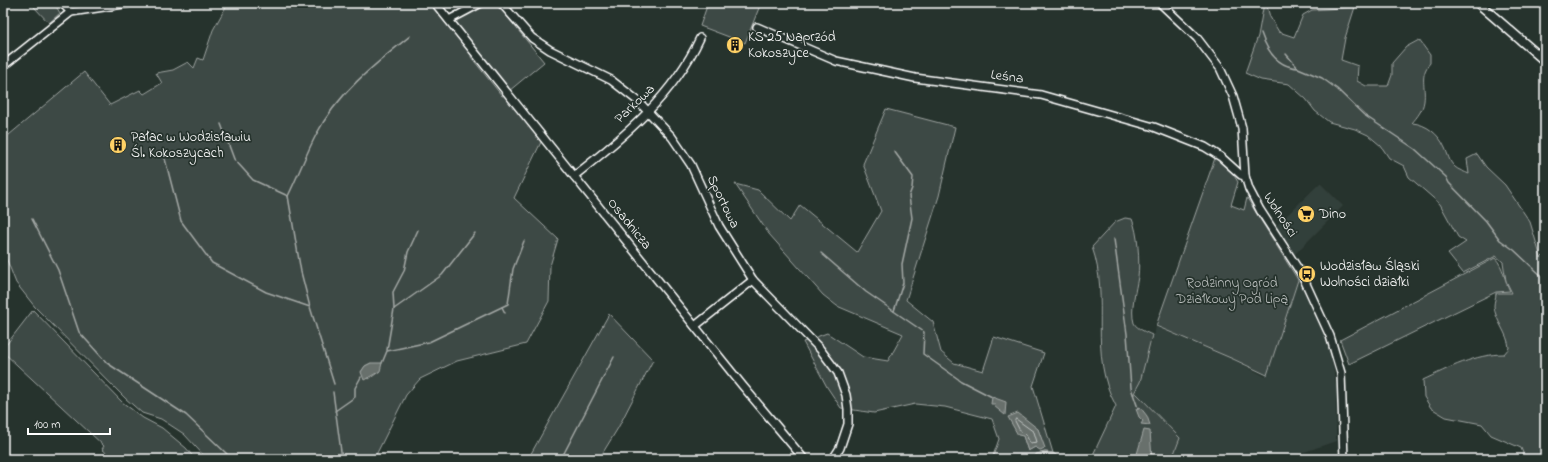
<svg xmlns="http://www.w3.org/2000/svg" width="1548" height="462" font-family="'Indie Flower',sans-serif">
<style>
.built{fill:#333f3a}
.green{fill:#3e4944;stroke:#9ea4a2;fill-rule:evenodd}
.water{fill:#67706c;stroke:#a4a9a7}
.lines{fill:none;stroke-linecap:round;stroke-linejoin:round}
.shore{stroke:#c2c6c4;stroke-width:1}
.stream{stroke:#a4a9a7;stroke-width:1.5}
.minor-casing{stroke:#fff;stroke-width:10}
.major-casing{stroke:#fff;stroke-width:11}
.minor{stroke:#26332d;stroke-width:7}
.major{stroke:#26332d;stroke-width:8}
.labels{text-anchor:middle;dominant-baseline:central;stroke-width:3.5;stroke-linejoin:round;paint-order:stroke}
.poi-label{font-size:14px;fill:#fff;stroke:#26332d;text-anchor:start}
.street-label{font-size:14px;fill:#fff;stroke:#26332d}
.park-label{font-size:14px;fill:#bbbfbe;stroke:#26332d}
</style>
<rect width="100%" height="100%" fill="#26332d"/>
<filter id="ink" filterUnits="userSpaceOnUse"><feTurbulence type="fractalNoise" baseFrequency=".025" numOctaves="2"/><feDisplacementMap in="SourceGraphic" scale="8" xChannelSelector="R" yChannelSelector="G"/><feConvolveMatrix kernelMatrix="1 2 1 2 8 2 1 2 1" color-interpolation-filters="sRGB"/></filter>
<g filter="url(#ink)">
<g class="built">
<polygon points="1320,183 1343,206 1294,255 1275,227"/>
<polygon points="1300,275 1329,340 1336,385 1336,441 1284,459 1172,459 1180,438 1136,393 1156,327 1232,359 1266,377"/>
</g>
<g class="green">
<polygon points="40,3 54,3 60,13 49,23 34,7"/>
<path d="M228 3H430L472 53 471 57 502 96 506 95 543 138 514 198 558 239 550 266 549 301 526 344 457 361 420 379 406 395 374 459H207L184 434 161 419 142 413 125 398 35 307 16 283 3 250V140L84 72 110 105 140 90 144 94 162 83 156 73 173 70 188 62 194 68 198 58 203 60 213 30ZM371 363 380 371 369 379 361 372 365 366Z"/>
<polygon points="490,3 496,3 544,62 509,91 455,23 455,21"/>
<polygon points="708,3 761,3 745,43 700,26"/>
<path d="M1264 3H1266L1270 17 1279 32 1294 37 1303 15 1312 10 1355 7 1345 38 1341 60 1358 66 1357 81 1366 86H1388L1392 75V63L1406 47 1419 40 1430 55V63C1419 76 1426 86 1424 101 1423 110 1417 117 1412 123 1426 124 1439 134 1445 148 1448 154 1449 162 1455 167 1458 170 1465 172 1469 174L1467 159 1477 154 1486 167 1505 185 1530 222 1541 258 1545 254V459H1522L1523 453 1521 448 1491 435 1482 424 1446 417 1431 408 1424 397 1423 380C1449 368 1475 354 1504 354L1509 348C1508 333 1495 321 1494 306 1494 302 1496 297 1496 293H1512L1506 281 1503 262 1496 256 1463 273 1448 254 1466 242 1458 237 1440 204 1409 177 1404 166 1389 158 1381 146 1368 135 1355 129 1329 122 1315 111 1306 99 1289 84 1261 80 1245 73 1258 36Z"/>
<path d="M886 109 955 127 939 196 906 300 933 322 941 352 954 363 983 371 994 337 1044 353 1033 386 1053 453 1045 452 1037 454 1035 459H992L999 439 992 419 945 407 915 404 874 413 841 408 827 387 803 342 827 333 863 357 888 361 903 334 837 306 823 295 769 234 735 184 758 190 790 221 800 205 857 252 881 211 863 164ZM1038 429 1044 448 1035 447 1028 451 1023 436Z"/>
<polygon points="1215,158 1230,169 1238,182 1231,205 1244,210 1247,198 1298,280 1267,375 1233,359 1156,326"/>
<path d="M1125 218 1132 219C1138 233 1140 261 1138 277 1136 289 1130 310 1134 323 1137 329 1146 332 1152 335L1140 382 1133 395 1136 393 1180 438 1172 459H1091L1116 406C1087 353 1111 300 1092 247L1115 222Z"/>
<path d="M1495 258C1504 267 1504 280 1510 291L1496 292 1349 364 1340 340Z"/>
<polygon points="33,310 122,402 143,418 162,428 186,448 195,459 113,459 102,449 104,446 3,352 3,349"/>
<polygon points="609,314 653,360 618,428 599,459 528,459"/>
</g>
<g class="water">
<polygon points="371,363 382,363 380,371 364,380 361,372 365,366"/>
<polygon points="992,397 1006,402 1005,415 994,406 994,404 991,404"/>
<polygon points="1140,407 1147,416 1150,425 1141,424 1143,421 1139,417 1136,409"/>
<polygon points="1018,413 1038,429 1045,448 1040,450 1035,447 1028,451 1023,436 1018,435 1008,417"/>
<polygon points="1144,430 1150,431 1152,459 1133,459 1137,454"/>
<polygon points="1045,452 1053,453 1062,459 1035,459 1036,454"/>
</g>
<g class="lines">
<polygon class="shore" points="1016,419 1034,432 1037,442 1030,443 1026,435 1020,431 1015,421"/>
<g class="stream">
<path d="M1261 33C1267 51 1278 67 1298 68"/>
<polyline points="1286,54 1298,68 1322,78 1337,89 1364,115 1415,149 1446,177 1449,183 1486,221 1500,240 1514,250 1545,279"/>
<polyline points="221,124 234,159 253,180 288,196 301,272 310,307"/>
<polyline points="894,151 913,177 912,188 909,196 912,218 902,264 903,283 894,311"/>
<polyline points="165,159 181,221 212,263 266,292 310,307 334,384"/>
<path d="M288 196C298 176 306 154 316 135 337 94 375 64 410 36"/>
<polyline points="32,219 58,270 79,332 107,363 186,415 227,454"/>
<polyline points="1114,239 1127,334 1131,388 1138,408"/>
<polyline points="821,253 866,292 924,332 923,354 961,381 992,397"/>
<polyline points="502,307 505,313"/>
<polyline points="394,309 393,292 404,271 408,252 418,230"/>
<polyline points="387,350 394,309 442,275 475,233"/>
<polyline points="382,363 387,351 429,342 508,304 513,269 524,241"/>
<polyline points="333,392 342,459"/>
<polyline points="335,411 355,397 355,388 361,377"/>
<polyline points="229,455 233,459"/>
<polyline points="561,459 614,357"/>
</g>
<defs>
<g id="minor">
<polyline points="62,3 71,12"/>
<polyline points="435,3 742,385 804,459"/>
<polyline points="501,3 532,38 550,50 611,80 638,101 672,137 691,165 719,226 753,280 820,349 838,373 846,395 848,409 848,424 840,448 833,459"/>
<polyline points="1160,3 1197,38 1220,68 1233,96 1242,128 1245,176 1249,189 1260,210 1302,275 1330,336 1341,373 1344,459"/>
<polyline points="449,20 481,3"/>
<polyline points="757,27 836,61 915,78 1041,95 1154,127 1205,147 1221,157 1241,175 1245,176"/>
<polyline points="3,66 71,12 130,3"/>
<path d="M574 176C624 137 673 96 700 38"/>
<polyline points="695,326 753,280"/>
</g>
<polyline id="major" points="1478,3 1545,61"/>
</defs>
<use href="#minor" class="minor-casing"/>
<use href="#major" class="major-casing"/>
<use href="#minor" class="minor"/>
<use href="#major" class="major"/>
</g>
</g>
<defs>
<symbol id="building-disc" viewBox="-11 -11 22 22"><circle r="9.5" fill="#ffd166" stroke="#26332d"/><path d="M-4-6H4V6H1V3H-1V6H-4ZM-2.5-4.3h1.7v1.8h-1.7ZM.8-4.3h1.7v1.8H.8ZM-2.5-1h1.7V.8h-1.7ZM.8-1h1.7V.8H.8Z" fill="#111"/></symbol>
<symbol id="supermarket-disc" viewBox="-11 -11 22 22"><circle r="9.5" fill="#ffd166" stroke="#26332d"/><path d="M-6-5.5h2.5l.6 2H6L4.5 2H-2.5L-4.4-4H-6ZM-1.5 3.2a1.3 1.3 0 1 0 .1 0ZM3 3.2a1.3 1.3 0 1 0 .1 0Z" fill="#111"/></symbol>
<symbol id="bus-disc" viewBox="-11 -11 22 22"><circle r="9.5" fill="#ffd166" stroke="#26332d"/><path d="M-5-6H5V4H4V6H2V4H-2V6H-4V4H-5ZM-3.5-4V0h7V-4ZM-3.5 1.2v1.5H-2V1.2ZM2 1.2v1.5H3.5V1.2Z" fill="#111"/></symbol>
</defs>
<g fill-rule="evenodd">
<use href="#building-disc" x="725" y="35" width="20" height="20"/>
<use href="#building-disc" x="108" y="135" width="20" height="20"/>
<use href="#supermarket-disc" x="1296" y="204" width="20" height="20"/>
<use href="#bus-disc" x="1297" y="264" width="20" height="20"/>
</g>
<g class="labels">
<g class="poi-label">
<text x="748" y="37">KS 25 Naprzód<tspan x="748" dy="16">Kokoszyce</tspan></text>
<text x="131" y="137">Pałac w Wodzisławiu<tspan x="131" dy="16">Śl. Kokoszycach</tspan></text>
<text x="1319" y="214">Dino</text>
<text x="1320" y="266">Wodzisław Śląski<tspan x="1320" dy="16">Wolności działki</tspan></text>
</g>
<g class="street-label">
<text transform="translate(1007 77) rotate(8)">Leśna</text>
<text transform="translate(635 104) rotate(-44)">Parkowa</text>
<text transform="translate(723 202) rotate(64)">Sportowa</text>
<text transform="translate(1280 215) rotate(57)">Wolności</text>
<text transform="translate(629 224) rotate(51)">Osadnicza</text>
</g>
<g class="park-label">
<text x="1232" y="283">Rodzinny Ogród<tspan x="1232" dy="16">Działkowy Pod Lipą</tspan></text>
</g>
</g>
<rect width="1548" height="462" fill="none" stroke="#26332d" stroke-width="16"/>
<rect x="8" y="8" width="1532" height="446" fill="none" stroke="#fff" stroke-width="1.5" filter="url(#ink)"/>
<path d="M28 428v6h82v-6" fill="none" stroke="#ffffff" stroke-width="2"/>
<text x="34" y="428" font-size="12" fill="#ffffff" stroke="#26332d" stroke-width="3" paint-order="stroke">100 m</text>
</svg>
